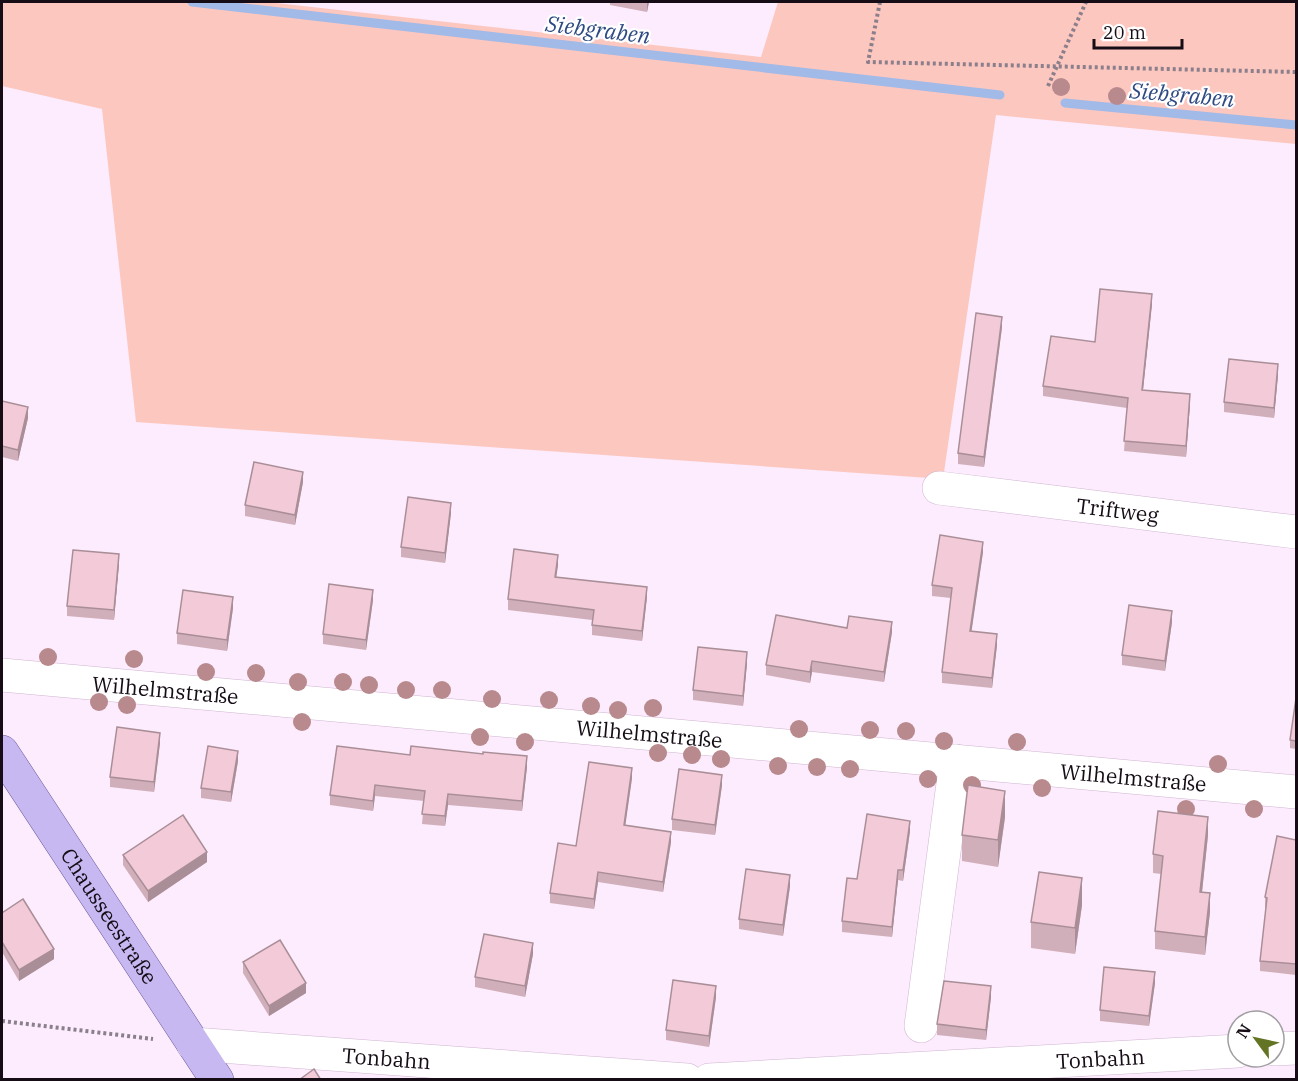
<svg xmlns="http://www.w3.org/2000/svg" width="1298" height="1081" font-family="'IBM Plex Serif',serif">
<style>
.green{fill:#fcc7bf}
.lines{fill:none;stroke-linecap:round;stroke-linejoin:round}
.stream{stroke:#a2bae8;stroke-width:9}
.minor-casing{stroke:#d0b5d0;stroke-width:34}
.major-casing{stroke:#705d9e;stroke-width:34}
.path{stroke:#8c7f8c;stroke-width:4;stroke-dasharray:3 3;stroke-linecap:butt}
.minor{stroke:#fff;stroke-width:33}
.major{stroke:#c7b8f1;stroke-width:33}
.tree{fill:#b8898d}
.wall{fill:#d1afba}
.shaded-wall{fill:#aa8e97}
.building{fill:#f3cbd8;stroke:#aa8e97;stroke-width:1.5}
.labels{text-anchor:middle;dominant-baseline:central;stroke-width:4.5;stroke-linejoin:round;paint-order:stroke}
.street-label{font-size:21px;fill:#150c15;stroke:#fff}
.water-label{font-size:22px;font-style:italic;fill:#2e4a83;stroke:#fff}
</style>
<rect width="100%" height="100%" fill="#fcecfd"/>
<polygon class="green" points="2,2 267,2 761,57 778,2 1296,2 1296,144 996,115 943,479 136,422 102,109 2,86"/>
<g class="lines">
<g class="stream">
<polyline points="192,2 1000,95"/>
<polyline points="1065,103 1296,125"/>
</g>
<defs>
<g id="minor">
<path id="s1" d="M939 488 1296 532"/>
<path id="s2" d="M2 675 1296 792"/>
<polyline points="921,1026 956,761"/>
<path id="s3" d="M193 1044 687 1080"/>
<polyline points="1274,1049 1296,1048"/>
<path id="s4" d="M709 1080 1238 1051"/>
</g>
<g id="major">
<path id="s5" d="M2 752 217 1080"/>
</g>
</defs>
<use href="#minor" class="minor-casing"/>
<use href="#major" class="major-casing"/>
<g class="path">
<polyline points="880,2 868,62 1296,72"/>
<polyline points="1048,86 1086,2"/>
<polyline points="2,1021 153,1039"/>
</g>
<use href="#minor" class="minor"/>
<use href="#major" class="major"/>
</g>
<g class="tree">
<circle cx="1061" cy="87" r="9"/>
<circle cx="1117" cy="96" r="9"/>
<circle cx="48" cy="657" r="9"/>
<circle cx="134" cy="659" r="9"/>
<circle cx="206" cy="672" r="9"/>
<circle cx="256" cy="673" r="9"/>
<circle cx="298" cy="682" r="9"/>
<circle cx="343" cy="682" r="9"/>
<circle cx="369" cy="685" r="9"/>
<circle cx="406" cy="690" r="9"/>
<circle cx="442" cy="690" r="9"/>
<circle cx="492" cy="699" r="9"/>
<circle cx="549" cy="700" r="9"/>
<circle cx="99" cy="702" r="9"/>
<circle cx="127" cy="705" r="9"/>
<circle cx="591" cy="706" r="9"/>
<circle cx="653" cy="708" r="9"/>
<circle cx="618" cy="710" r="9"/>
<circle cx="302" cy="722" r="9"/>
<circle cx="799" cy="729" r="9"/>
<circle cx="870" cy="730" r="9"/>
<circle cx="906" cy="731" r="9"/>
<circle cx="480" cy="737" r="9"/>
<circle cx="944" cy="741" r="9"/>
<circle cx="525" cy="742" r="9"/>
<circle cx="1017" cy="742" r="9"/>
<circle cx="658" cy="753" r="9"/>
<circle cx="692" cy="755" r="9"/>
<circle cx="721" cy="759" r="9"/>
<circle cx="1218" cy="764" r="9"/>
<circle cx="778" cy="766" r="9"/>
<circle cx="817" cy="767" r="9"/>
<circle cx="850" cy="769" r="9"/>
<circle cx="928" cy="779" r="9"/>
<circle cx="972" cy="785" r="9"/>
<circle cx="1042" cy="788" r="9"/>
<circle cx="1186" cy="809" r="9"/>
<circle cx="1254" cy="809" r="9"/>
</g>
<g class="wall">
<polygon points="610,2 649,2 647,12 610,5"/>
<polygon points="1152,304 1143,390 1190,404 1186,457 1124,451 1127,408 1043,396 1043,386 1095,342"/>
<polygon points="1002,327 984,467 958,464 958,453"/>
<polygon points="1278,375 1274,418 1224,412 1224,402"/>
<polygon points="2,401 28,418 18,461 2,457"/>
<polygon points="303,482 295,525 245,516 245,505"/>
<polygon points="451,513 445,563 401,557 401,547"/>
<polygon points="983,552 971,632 997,645 992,688 942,683 942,672 951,598 932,596 932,585"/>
<polygon points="119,564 114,620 67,616 67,606"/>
<polygon points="558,565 556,577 647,597 642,641 592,635 592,620 508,610 508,599"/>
<polygon points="373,600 366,650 323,644 323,634"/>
<polygon points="233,608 227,651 177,644 177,633"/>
<polygon points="1172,622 1165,671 1122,665 1122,655"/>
<polygon points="847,628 892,632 884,682 812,672 810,683 766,675 766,665"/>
<polygon points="747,663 743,706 693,700 693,690"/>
<polygon points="1296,698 1296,749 1290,748 1290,740"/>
<polygon points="160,743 154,792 110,787 110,777"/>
<polygon points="410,755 527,767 522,811 448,805 445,826 422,824 424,801 375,796 373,811 330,805 330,795"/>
<polygon points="238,761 231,802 201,798 201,788"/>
<polygon points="632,778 625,825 671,842 663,892 598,882 594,909 550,903 550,893 576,846"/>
<polygon points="722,785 715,835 672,830 672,819"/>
<polygon points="1005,817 998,867 962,861 962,835"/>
<polygon points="910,831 903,881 898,880 892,937 842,932 842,921 857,879"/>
<polygon points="1208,835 1202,892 1210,912 1205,955 1155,949 1155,931 1161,874 1153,873 1153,854"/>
<polygon points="1296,840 1296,975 1260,971 1260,961 1266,908 1265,908 1265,897"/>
<polygon points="123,855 207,862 148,902 123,865"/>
<polygon points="790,886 783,936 739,929 739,919"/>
<polygon points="1082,905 1075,954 1031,948 1031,922"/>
<polygon points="2,913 54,959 19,981 2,952"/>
<polygon points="533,954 525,997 475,987 475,977"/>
<polygon points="243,962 306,993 269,1016 243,973"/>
<polygon points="1155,983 1149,1026 1100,1021 1100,1010"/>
<polygon points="716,997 709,1047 666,1040 666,1030"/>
<polygon points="991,997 986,1040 937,1035 937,1024"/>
</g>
<g class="shaded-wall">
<polygon points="647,2 649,2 647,12"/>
<polygon points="1152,294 1152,304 1142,400 1142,390"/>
<polygon points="1002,317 1002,327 984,467 984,457"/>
<polygon points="1278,364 1278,375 1274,418 1274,408"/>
<polygon points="1190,394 1190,404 1186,457 1186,446"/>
<polygon points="28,407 28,418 18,461 18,450"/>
<polygon points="303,472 303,482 295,525 295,515"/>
<polygon points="451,503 451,513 445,563 445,553"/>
<polygon points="983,542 983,552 970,642 970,631"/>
<polygon points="119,554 119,564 114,620 114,610"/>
<polygon points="558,555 558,565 555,587 555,577"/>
<polygon points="647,587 647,597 642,641 642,631"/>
<polygon points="373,590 373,600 366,650 366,640"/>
<polygon points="233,597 233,608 227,651 227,640"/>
<polygon points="1172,611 1172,622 1165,671 1165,661"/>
<polygon points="892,622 892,632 884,682 884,672"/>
<polygon points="997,634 997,645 992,688 992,678"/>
<polygon points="747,652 747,663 743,706 743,696"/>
<polygon points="812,661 812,672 810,683 810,672"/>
<polygon points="160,733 160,743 154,792 154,782"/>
<polygon points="238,751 238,761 231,802 231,792"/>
<polygon points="527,756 527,767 522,811 522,801"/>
<polygon points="632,768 632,778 624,835 624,825"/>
<polygon points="722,775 722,785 715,835 715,825"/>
<polygon points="375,785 375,796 373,811 373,801"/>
<polygon points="1005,791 1005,817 998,867 998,840"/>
<polygon points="448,794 448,805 445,826 445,816"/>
<polygon points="1208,817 1208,835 1200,911 1200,892"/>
<polygon points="910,821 910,831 903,881 903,870"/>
<polygon points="671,832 671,842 663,892 663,882"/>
<polygon points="207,852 207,862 148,902 148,891"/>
<polygon points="898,870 898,880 892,937 892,927"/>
<polygon points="598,872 598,882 594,909 594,899"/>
<polygon points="790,875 790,886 783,936 783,925"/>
<polygon points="1082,878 1082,905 1075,954 1075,928"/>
<polygon points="1210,893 1210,912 1205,955 1205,937"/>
<polygon points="533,943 533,954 525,997 525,986"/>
<polygon points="54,949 54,959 19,981 19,970"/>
<polygon points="1155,972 1155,983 1149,1026 1149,1016"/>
<polygon points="306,983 306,993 269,1016 269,1006"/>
<polygon points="716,986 716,997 709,1047 709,1036"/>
<polygon points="991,986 991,997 986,1040 986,1030"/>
</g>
<g class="building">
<polygon points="1100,289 1152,294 1142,390 1190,394 1186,446 1124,441 1128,398 1043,386 1051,336 1095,342"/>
<polygon points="976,313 1002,317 984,457 958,453"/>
<polygon points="1229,359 1278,364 1274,408 1224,402"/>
<polygon points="2,401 28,407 18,450 2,446"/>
<polygon points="254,462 303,472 295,515 245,505"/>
<polygon points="408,497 451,503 445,553 401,547"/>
<polygon points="940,535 983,542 970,631 997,634 992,678 942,672 952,588 932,585"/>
<polygon points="514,549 558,555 555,577 647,587 642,631 592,625 594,610 508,599"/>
<polygon points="73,550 119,554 114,610 67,606"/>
<polygon points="329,584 373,590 366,640 323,634"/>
<polygon points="183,590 233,597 227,640 177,633"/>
<polygon points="1129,605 1172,611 1165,661 1122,655"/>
<polygon points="776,615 847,628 849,616 892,622 884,672 812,661 810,672 766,665"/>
<polygon points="698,647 747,652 743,696 693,690"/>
<polygon points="1296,698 1296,741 1290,740"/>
<polygon points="117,727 160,733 154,782 110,777"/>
<polygon points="208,746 238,751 231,792 201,788"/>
<polygon points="337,746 410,755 411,746 483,754 483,752 527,756 522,801 448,794 445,816 422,814 425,791 375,785 373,801 330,795"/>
<polygon points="589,762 632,768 624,825 671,832 663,882 598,872 594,899 550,893 558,843 576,846"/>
<polygon points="679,769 722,775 715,825 672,819"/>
<polygon points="968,785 1005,791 998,840 962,835"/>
<polygon points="1158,811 1208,817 1200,892 1210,893 1205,937 1155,931 1163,856 1153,854"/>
<polygon points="867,814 910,821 903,870 898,870 892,927 842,921 847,878 857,879"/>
<polygon points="183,815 207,852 148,891 123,855"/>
<polygon points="1277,836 1296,840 1296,964 1260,961 1267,898 1265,897"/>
<polygon points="746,869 790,875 783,925 739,919"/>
<polygon points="1039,872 1082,878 1075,928 1031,922"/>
<polygon points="23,899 54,949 19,970 2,942 2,913"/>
<polygon points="484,934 533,943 525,986 475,977"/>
<polygon points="280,940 306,983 269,1006 243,962"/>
<polygon points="1104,967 1155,972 1149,1016 1100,1010"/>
<polygon points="673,980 716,986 709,1036 666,1030"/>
<polygon points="944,981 991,986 986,1030 937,1024"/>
<polygon points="314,1069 321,1080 299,1080"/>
</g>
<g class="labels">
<g class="street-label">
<text stroke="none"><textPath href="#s1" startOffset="180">Triftweg</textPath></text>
<text stroke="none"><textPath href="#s2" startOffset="164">Wilhelmstraße</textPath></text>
<text stroke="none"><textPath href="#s2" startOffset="650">Wilhelmstraße</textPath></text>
<text stroke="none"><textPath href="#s2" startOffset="1136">Wilhelmstraße</textPath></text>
<text stroke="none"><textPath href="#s5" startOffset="196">Chausseestraße</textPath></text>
<text stroke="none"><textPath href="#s3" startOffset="194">Tonbahn</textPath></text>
<text stroke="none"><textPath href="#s4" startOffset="392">Tonbahn</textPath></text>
</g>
<g class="water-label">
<text transform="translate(598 29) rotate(7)">Siebgraben</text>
<text transform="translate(1182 94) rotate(5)">Siebgraben</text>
</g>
</g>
<rect width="1298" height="1081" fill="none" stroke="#150c15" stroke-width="6"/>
<g transform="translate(1256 1039) rotate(303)"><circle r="28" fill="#ffffff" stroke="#a19ea1" stroke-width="1.5"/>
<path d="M0-4.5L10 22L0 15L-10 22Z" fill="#637524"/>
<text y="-9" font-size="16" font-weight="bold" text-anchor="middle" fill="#150c15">N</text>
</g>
<path d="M1094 39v9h88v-9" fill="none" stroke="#150c15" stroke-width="3"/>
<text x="1103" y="39" font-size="18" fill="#150c15" stroke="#ffffff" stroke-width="4.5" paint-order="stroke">20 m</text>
</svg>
